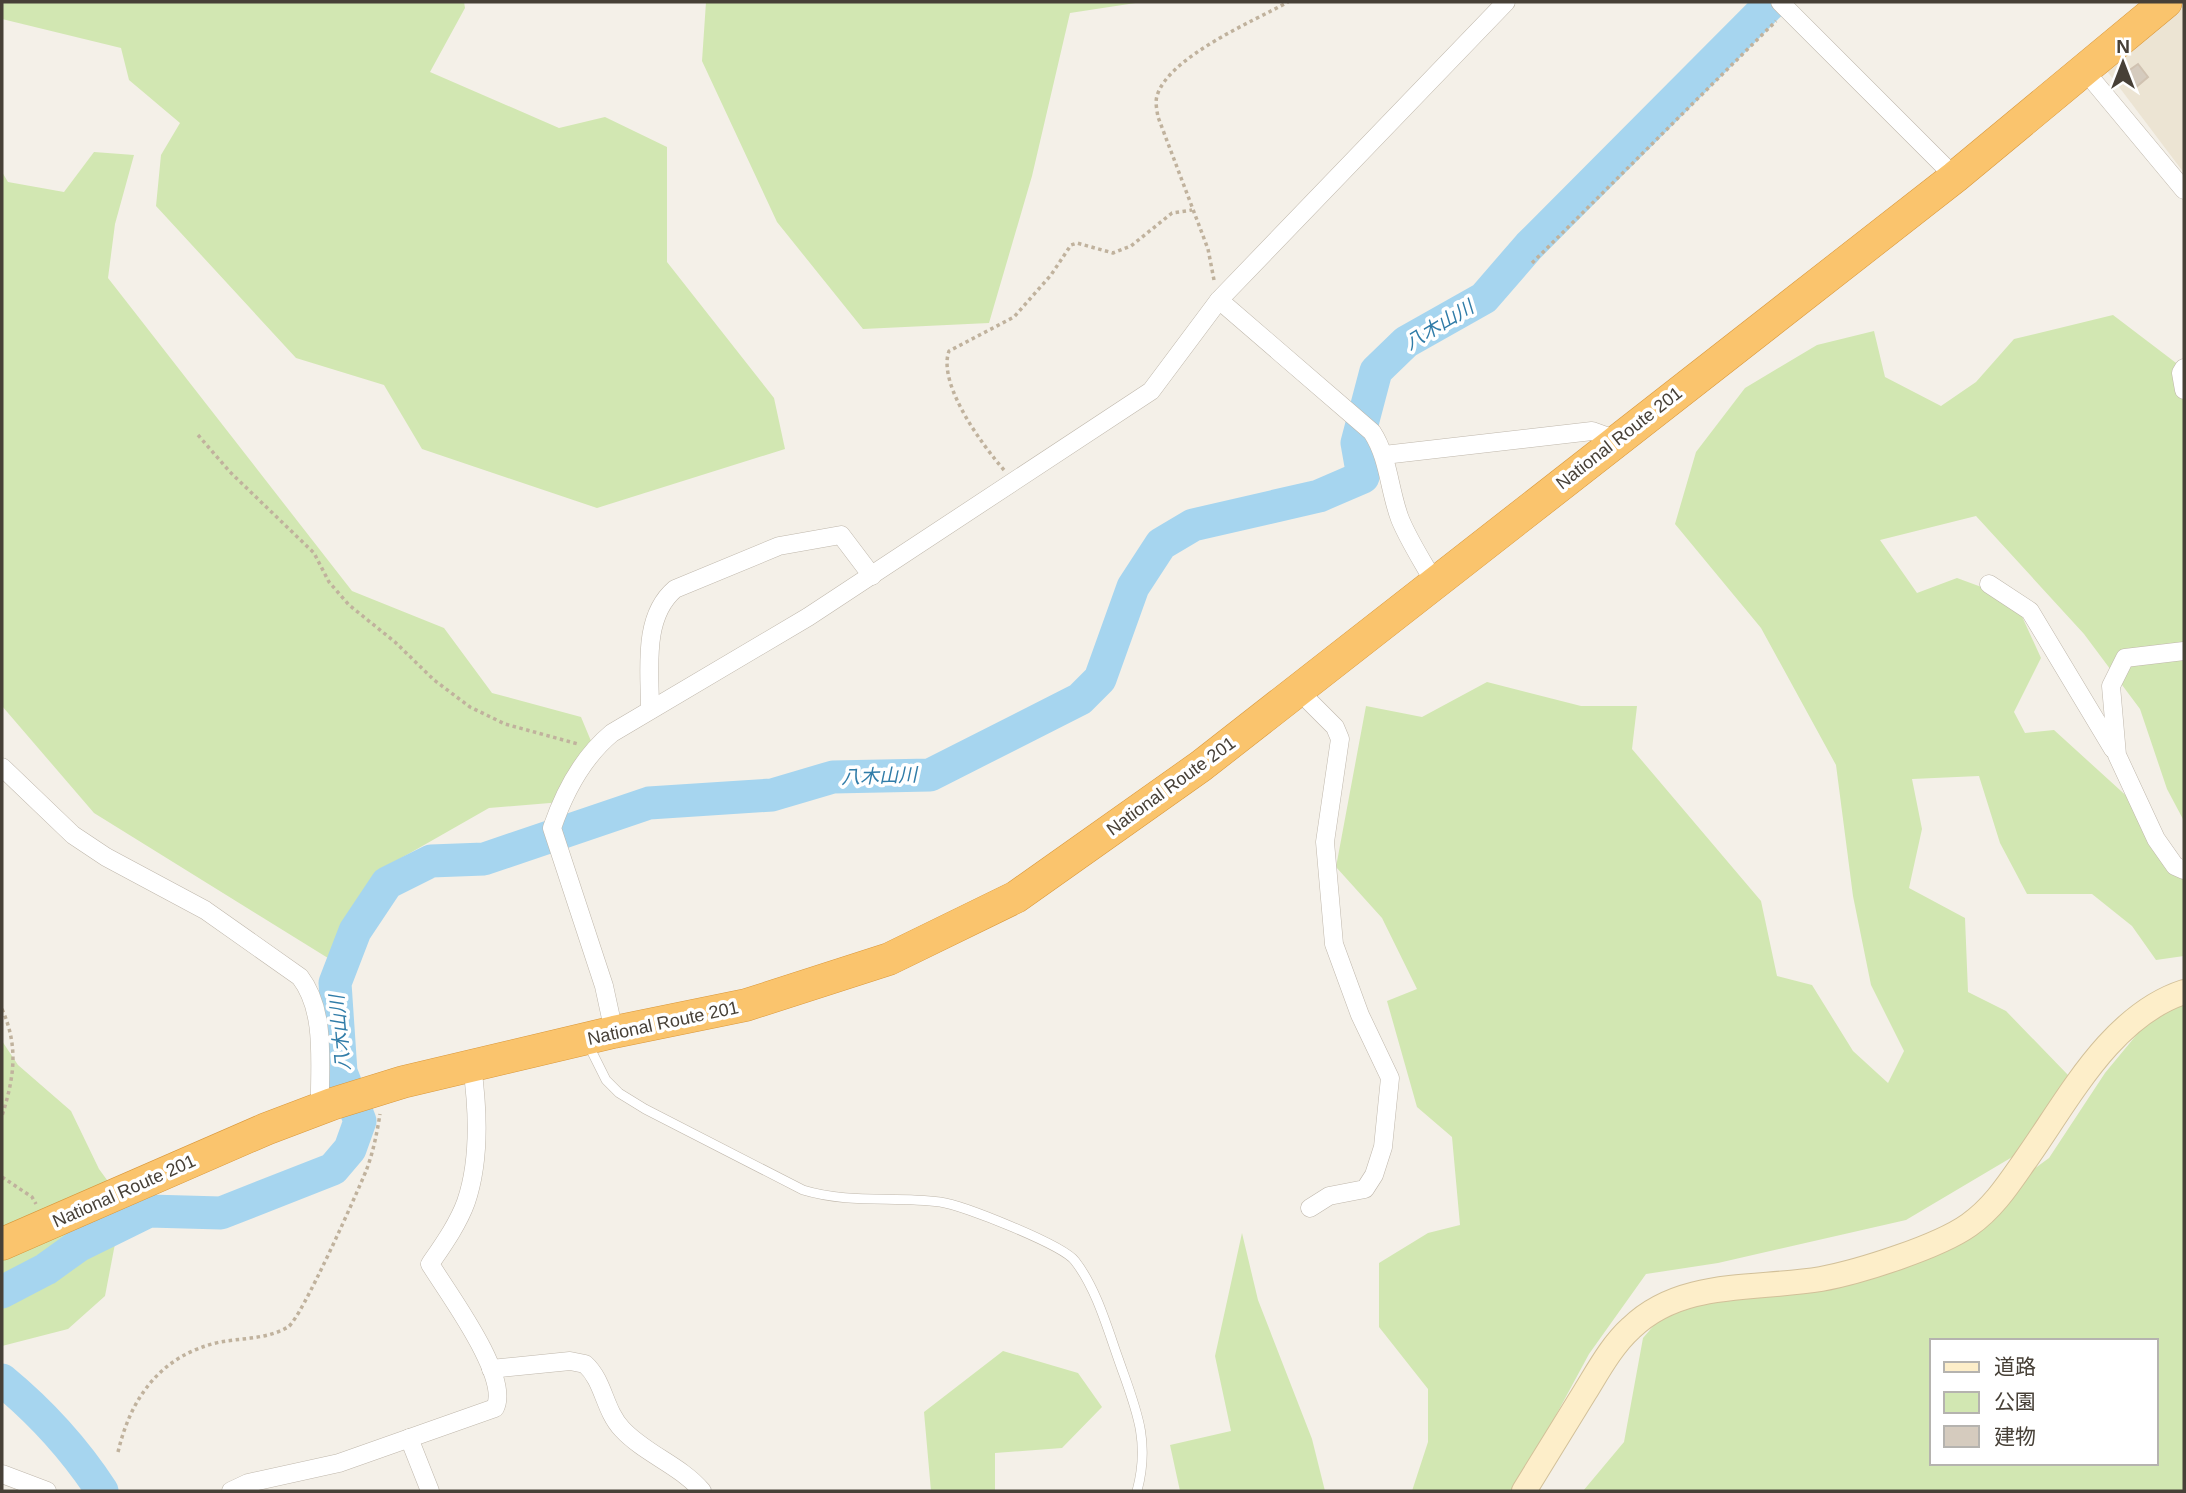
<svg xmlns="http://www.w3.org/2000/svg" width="2186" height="1493" font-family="Helvetica,'Noto Sans JP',sans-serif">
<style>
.education{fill:#ece4d3}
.green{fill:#d2e7b2;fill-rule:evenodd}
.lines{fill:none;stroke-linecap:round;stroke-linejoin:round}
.river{stroke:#a6d5ef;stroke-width:33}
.building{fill:#d5cbbe;stroke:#d0c2b1;stroke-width:2}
.lane-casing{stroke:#bfb7ab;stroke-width:10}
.street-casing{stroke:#bfb7ab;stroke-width:19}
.secondary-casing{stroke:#d2c099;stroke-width:26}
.highway-casing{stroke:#d9983c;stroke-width:33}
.path{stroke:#c0b29d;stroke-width:3.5;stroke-dasharray:3.5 3.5;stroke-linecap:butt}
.lane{stroke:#fff;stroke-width:9}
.street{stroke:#fff;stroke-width:18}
.secondary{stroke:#fdeec9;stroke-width:24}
.highway{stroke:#fac46d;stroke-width:32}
.labels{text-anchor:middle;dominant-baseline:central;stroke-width:7;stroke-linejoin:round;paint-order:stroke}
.street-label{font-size:18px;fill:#474037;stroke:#fff}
.water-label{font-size:19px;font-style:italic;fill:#307ca8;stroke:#fff}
</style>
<rect width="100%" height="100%" fill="#f4f0e8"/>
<polygon class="education" points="2184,5 2184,173 2107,71"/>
<g class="green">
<polygon points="2,2 464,2 465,8 430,72 559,128 605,117 667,147 667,262 774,398 785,449 597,508 422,449 384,385 296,358 156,206 161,155 180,123 129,80 121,48 2,19"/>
<polygon points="706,2 1142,2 1070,13 1032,176 989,323 863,329 777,222 702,61"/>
<polygon points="94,152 134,155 115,224 108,278 352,591 444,628 492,693 581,717 591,741 562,802 489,808 382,869 336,963 94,813 2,706 2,172 8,182 64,192"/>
<polygon points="2113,315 2184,369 2184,821 2167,789 2140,709 2084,634 1976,516 1880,540 1917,593 1957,578 2014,599 2041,658 2014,712 2025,733 2054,730 2143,811 2181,861 2184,861 2184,956 2156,960 2132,926 2092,894 2027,894 2000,843 1979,776 1912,779 1922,829 1909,888 1965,918 1968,992 2006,1011 2068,1075 2019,1153 1906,1220 1718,1263 1646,1274 1589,1354 1515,1491 1412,1491 1428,1442 1428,1389 1379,1327 1379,1263 1428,1233 1460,1225 1452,1137 1417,1107 1387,1001 1417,989 1382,918 1336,867 1366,706 1422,717 1487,682 1581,706 1637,706 1632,749 1761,901 1777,976 1812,985 1853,1051 1888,1083 1904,1051 1871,985 1853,896 1836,765 1761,628 1675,524 1696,452 1745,388 1817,345 1874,331 1885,377 1941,406 1976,382 2014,339"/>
<path d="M2184 993V1491H1583L1624 1442 1643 1338 1680 1295 1912 1258 2049 1158 2105 1073 2167 998ZM1932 1341H2156V1463H1932Z"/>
<polygon points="2,1041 18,1065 71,1111 99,1169 123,1202 105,1296 68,1329 2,1346"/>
<polygon points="1242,1233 1258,1300 1312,1439 1325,1491 1180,1491 1170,1445 1231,1431 1215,1356"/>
<polygon points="1003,1351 1078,1373 1102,1407 1062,1448 995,1453 995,1491 931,1491 924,1412"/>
</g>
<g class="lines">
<g class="river">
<polyline points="2,1292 46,1269 78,1246 149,1211 221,1213 333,1169 350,1149 360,1121 341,1072 335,983 355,931 387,883 431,861 484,859 649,803 772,795 833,777 930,775 1080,699 1100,679 1133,587 1161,544 1193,525 1319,496 1363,477 1357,443 1376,371 1406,342 1484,298 1529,246 1772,2"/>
<path d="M2 1380C42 1413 74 1448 102 1491"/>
</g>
</g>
<polygon class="building" points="2138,64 2148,77 2135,88 2124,74"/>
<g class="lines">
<defs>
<path id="lane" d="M588 1044 606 1080 619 1093 645 1109 803 1190C849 1204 894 1196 940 1202 963 1205 1063 1245 1075 1261 1096 1288 1107 1327 1118 1358 1135 1407 1151 1439 1137 1491"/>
<g id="street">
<polyline points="1780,2 1955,177"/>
<polyline points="2085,71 2184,190"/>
<path d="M1219 300 1372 432C1389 458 1389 490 1400 519 1409 541 1423 562 1434 582"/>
<polyline points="2184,368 2181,373 2184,390"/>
<polyline points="1384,455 1592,431 1617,440"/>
<polyline points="1989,584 2030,611 2113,749"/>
<polyline points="2184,651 2125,658 2111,686 2117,755 2156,839 2175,866 2184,870"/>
<polyline points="1298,690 1335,727 1340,739 1325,842 1334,944 1360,1015 1390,1078 1383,1147 1374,1175 1365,1189 1329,1196 1310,1208"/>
<path d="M650 710C650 670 642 617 675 589L779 546 841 535 872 576"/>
<path d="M2 767 73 835 106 857 205 910 300 977C327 1012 319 1066 320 1108"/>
<path d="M614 1032 604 986 552 828C564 793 583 757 612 733L808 617 1151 391 1219 300 1506 2"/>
<path d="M491 1369 570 1361 585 1364C604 1381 604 1410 622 1429 645 1454 680 1465 702 1491"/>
<polyline points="409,1438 430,1491"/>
<polyline points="2,1474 47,1491"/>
<path d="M231 1491 248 1483 339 1463 495 1408C511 1377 447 1292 430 1264 443 1245 458 1224 466 1202 480 1161 478 1109 472 1066"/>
</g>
<path id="secondary" d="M1524 1491C1544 1458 1565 1425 1585 1392 1598 1371 1612 1345 1631 1328 1681 1279 1756 1290 1821 1279 1859 1272 1938 1247 1969 1225 1993 1208 2008 1185 2024 1162 2067 1102 2110 1016 2184 992"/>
<polyline id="highway" points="2,1244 266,1129 332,1104 403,1082 614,1032 746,1005 889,959 1016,897 1201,766 1955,177 2166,2"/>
</defs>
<use href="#lane" class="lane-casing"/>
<use href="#street" class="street-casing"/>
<use href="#secondary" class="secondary-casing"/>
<use href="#highway" class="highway-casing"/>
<g class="path">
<polyline points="1532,263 1776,21"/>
<path d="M1214 280 1208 249 1158 117C1157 111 1155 102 1157 96 1168 57 1254 21 1288 2"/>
<polyline points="198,435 230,472 314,553 329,582 349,605 395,642 434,680 470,707 505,724 578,744"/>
<path d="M1004 470C983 446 937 384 949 351L1014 317 1051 275 1071 245 1077 243 1113 253 1131 246 1172 213 1192 210"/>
<path d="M2 1009C19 1047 14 1078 2 1116"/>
<polyline points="2,1177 32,1197 36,1204"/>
<path d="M118 1452C131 1397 161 1355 220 1342 242 1338 268 1339 288 1327 301 1319 357 1193 366 1171 373 1153 377 1133 380 1114"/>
</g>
<use href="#lane" class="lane"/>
<use href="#street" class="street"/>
<use href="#secondary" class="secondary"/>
<use href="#highway" class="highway"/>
</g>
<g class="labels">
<g class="street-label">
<text transform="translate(1619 438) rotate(-38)">National Route 201</text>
<text transform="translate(1171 786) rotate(-36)">National Route 201</text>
<text transform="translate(663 1023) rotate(-12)">National Route 201</text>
<text transform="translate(124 1191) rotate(-24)">National Route 201</text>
</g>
<g class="water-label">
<text transform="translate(1439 325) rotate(-31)">八木山川</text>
<text transform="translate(879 776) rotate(-2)">八木山川</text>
<text transform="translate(340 1033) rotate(-95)">八木山川</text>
</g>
</g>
<rect width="2186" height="1493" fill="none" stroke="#474037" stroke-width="7"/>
<rect x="1930" y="1339" width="228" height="126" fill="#ffffff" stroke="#b5b3af" stroke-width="2"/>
<rect x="1944" y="1362" width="35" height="10" fill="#fdeec9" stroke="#b5b3af" stroke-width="2"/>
<text x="1994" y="1374" font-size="21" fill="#474037">道路</text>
<rect x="1944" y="1392" width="35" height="21" fill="#d2e7b2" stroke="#b5b3af" stroke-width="2"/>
<text x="1994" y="1409" font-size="21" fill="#474037">公園</text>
<rect x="1944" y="1426" width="35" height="21" fill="#d5cbbe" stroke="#b5b3af" stroke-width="2"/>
<text x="1994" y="1444" font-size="21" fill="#474037">建物</text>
<g transform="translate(2123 63)" stroke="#ffffff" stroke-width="5" paint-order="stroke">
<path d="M0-5L12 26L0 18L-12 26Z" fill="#474037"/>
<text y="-10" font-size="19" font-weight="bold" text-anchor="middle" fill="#474037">N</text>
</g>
</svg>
